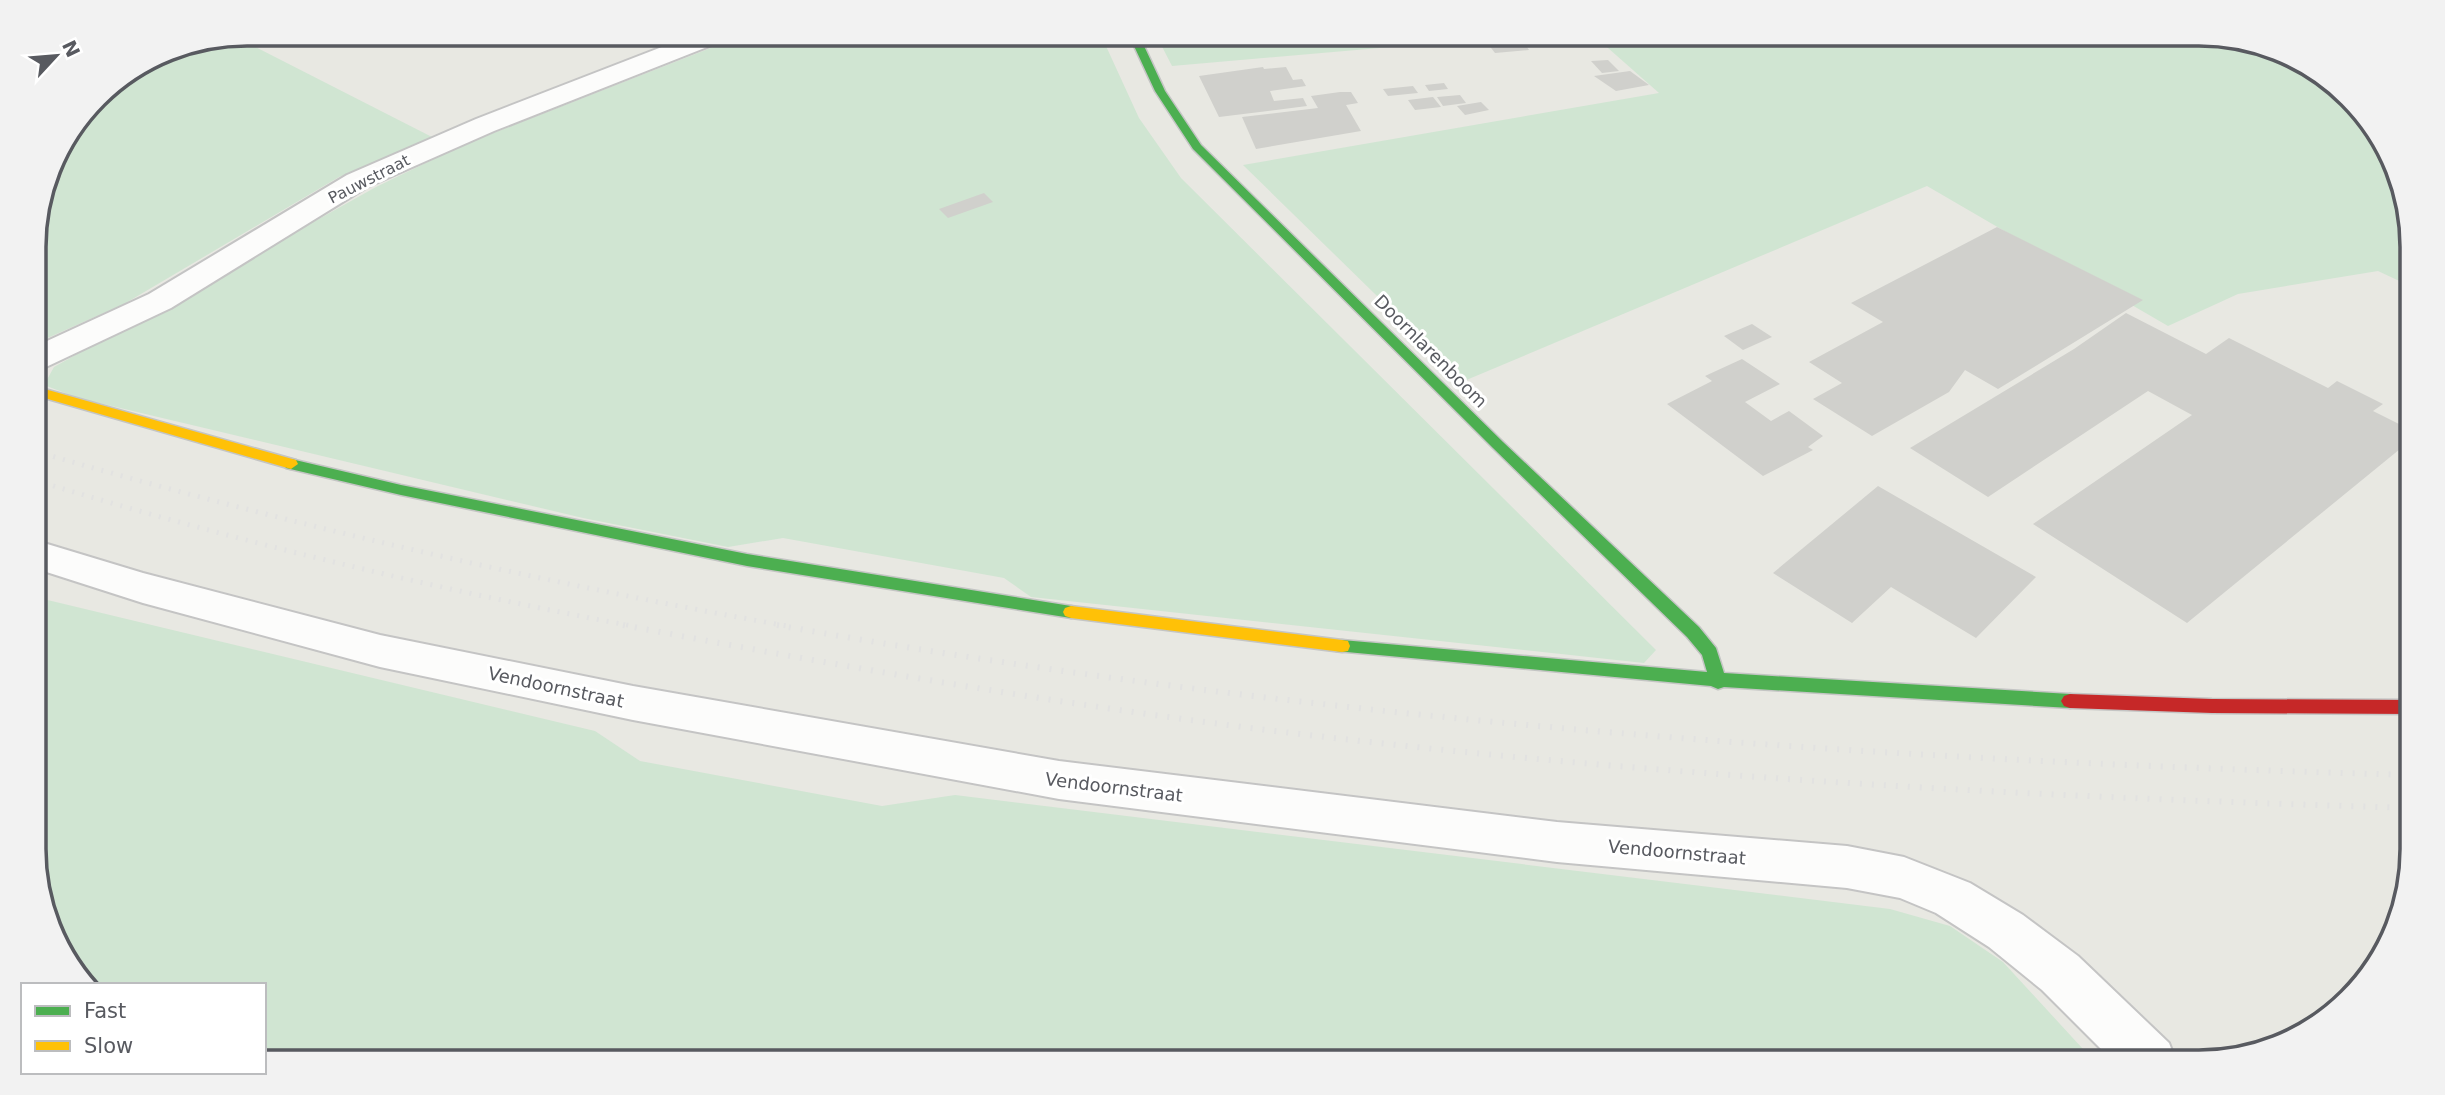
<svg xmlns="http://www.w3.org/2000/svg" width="2445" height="1095" font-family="'DejaVu Sans',sans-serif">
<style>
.green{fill:#d0e5d2}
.building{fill:#d0d0cc}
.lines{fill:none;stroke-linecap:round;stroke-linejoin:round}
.street-casing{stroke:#c4c4c4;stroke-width:4}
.fast-casing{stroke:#c4c5c4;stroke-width:3}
.slow-casing{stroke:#c4c5c4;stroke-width:3}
.jam-casing{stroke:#c4c5c4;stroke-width:3}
.street{fill:#fcfcfb;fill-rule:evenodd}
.fast{fill:#4caf50;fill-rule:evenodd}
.slow{fill:#ffc107;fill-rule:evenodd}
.jam{fill:#c62828;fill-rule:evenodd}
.rail-far1{stroke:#e2e2e1;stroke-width:5;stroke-dasharray:2 8;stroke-linecap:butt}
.rail{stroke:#e2e2e1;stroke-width:6;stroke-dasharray:2 10;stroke-linecap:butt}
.labels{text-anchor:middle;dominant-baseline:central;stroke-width:6;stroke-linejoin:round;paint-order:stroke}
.far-street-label{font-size:16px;fill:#585a60;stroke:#fff}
.street-label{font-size:18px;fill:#585a60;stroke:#fff}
.rim{fill:none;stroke:#585a60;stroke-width:3.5}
</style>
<rect width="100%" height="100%" fill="#e8e8e2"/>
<g class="green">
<polygon points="749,33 1100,33 1139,118 1181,178 1656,650 1644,663 1031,597 1004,578 783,538 728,547 583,518 78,398 44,385 54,367 376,187 465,144"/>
<polygon points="1155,33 1551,33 1172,66"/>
<polygon points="1591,33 2199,33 2281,50 2368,117 2410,219 2410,286 2378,271 2238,294 2168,326 1927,186 1464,381 1243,165 1659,93"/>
<polygon points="234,36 432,137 339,177 124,304 34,344 34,232 55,152 106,86 165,49"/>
<polygon points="35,597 595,731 640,761 882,806 955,795 1890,909 1950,926 2003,962 2094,1061 264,1062 264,985 86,985 77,978 35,877"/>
</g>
<g class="building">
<polygon points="1522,40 1529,50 1495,53 1488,44"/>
<polygon points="1608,60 1619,71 1602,73 1591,61"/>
<polygon points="1263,67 1264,69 1286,67 1293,80 1302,79 1306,86 1270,91 1274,101 1303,98 1307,106 1219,117 1199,76"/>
<polygon points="1630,71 1649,85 1616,91 1594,76"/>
<polygon points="1444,83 1448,89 1429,91 1425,85"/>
<polygon points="1413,86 1418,93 1388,96 1383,89"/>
<polygon points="1340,92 1351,92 1358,103 1346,105 1361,131 1256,149 1242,117 1318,108 1311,96"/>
<polygon points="1460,95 1466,103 1443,106 1437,97"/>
<polygon points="1433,97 1441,107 1415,110 1408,100"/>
<polygon points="1481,102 1489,110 1465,115 1457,106"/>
<polygon points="984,193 993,202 948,218 939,209"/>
<polygon points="1997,227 2143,300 1998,389 1965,370 1949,392 1872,436 1813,399 1842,383 1809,362 1883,322 1851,303"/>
<polygon points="2126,313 2206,354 2229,338 2328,388 2337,381 2383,404 2373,411 2411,430 2411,440 2187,623 2033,524 2192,415 2148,391 1988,497 1910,448 2074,349"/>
<polygon points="1752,324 1772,337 1743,350 1724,336"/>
<polygon points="1742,359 1780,384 1745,402 1771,421 1789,411 1823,436 1808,447 1813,450 1763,476 1667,404 1712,381 1705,376"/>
<polygon points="1878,486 2036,577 1976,638 1891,587 1852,623 1773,573"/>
</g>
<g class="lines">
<defs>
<g id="street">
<polygon points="698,33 733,33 730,38 494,131 367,187 171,308 46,367 34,370 34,347 149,294 347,175 476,119"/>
<polygon points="34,540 143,573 380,635 633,686 1059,761 1557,822 1847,846 1904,857 1970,883 2023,915 2078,956 2169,1043 2176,1061 2113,1061 2042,990 1989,947 1936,913 1900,898 1847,888 1557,862 1059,799 633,720 380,667 143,603 34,568"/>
</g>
<g id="fast">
<polygon points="1128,33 1138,33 1165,91 1201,145 1503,442 1699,627 1716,648 1724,673 2070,694 2076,696 2079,701 2076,706 2070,708 1724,687 1718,689 1711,686 1336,651 1334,646 1336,641 1342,640 1707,672 1702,655 1687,637 1493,448 1193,149 1155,91"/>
<polygon points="291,459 401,485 747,554 1071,606 1077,608 1079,612 1077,616 1071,618 747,566 401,495 286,468 284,464"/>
</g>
<g id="slow">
<polygon points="34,386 296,460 298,464 291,469 34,395"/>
<polygon points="1071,606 1342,640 1348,641 1350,646 1348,651 1342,652 1071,618 1065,616 1063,612 1065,608"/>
</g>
<polygon id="jam" points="2070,694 2212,699 2411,700 2411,714 2212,713 2070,708 2064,706 2061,701 2064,696"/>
</defs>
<use href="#street" class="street-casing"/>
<use href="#fast" class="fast-casing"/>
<use href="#slow" class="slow-casing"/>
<use href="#jam" class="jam-casing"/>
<use href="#street" class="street"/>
<use href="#fast" class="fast"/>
<use href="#slow" class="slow"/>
<use href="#jam" class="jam"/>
<g class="rail-far1">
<path d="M34 451C282 523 533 581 787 626"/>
<path d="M34 480C230 540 430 588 632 626"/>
</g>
<g class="rail">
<path d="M623 625C839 666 1056 704 1275 731 1652 777 2032 797 2412 808"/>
<path d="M777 625C1317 722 1864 760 2412 775"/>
</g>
</g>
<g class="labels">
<g class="far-street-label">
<text transform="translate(369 179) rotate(-27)">Pauwstraat</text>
</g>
<g class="street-label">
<text transform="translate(1431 351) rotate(45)">Doornlarenboom</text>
<text transform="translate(556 687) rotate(12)">Vendoornstraat</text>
<text transform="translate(1114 787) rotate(7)">Vendoornstraat</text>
<text transform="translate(1677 852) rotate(5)">Vendoornstraat</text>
</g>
</g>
<path d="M0 0H2445V1095H0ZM247 46H2199A201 201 0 0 1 2400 247V849A201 201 0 0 1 2199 1050H247A201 201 0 0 1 46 849V247A201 201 0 0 1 247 46Z" fill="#f2f2f2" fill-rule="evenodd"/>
<path class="rim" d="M247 46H2199A201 201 0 0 1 2400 247V849A201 201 0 0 1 2199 1050H247A201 201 0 0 1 46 849V247A201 201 0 0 1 247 46Z"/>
<rect x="21" y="983" width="245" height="91" fill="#ffffff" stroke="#bcbdbf" stroke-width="2"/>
<rect x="35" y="1006" width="35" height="10" fill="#4caf50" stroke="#bcbdbf" stroke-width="2"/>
<text x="84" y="1018" font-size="21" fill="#585a60">Fast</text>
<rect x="35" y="1041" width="35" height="10" fill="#ffc107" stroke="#bcbdbf" stroke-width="2"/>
<text x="84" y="1053" font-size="21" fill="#585a60">Slow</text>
<g transform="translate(56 56) rotate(64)" stroke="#ffffff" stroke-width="5" paint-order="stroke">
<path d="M0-5L12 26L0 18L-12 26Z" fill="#585a60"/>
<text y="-10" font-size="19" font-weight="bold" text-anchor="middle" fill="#585a60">N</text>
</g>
</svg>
